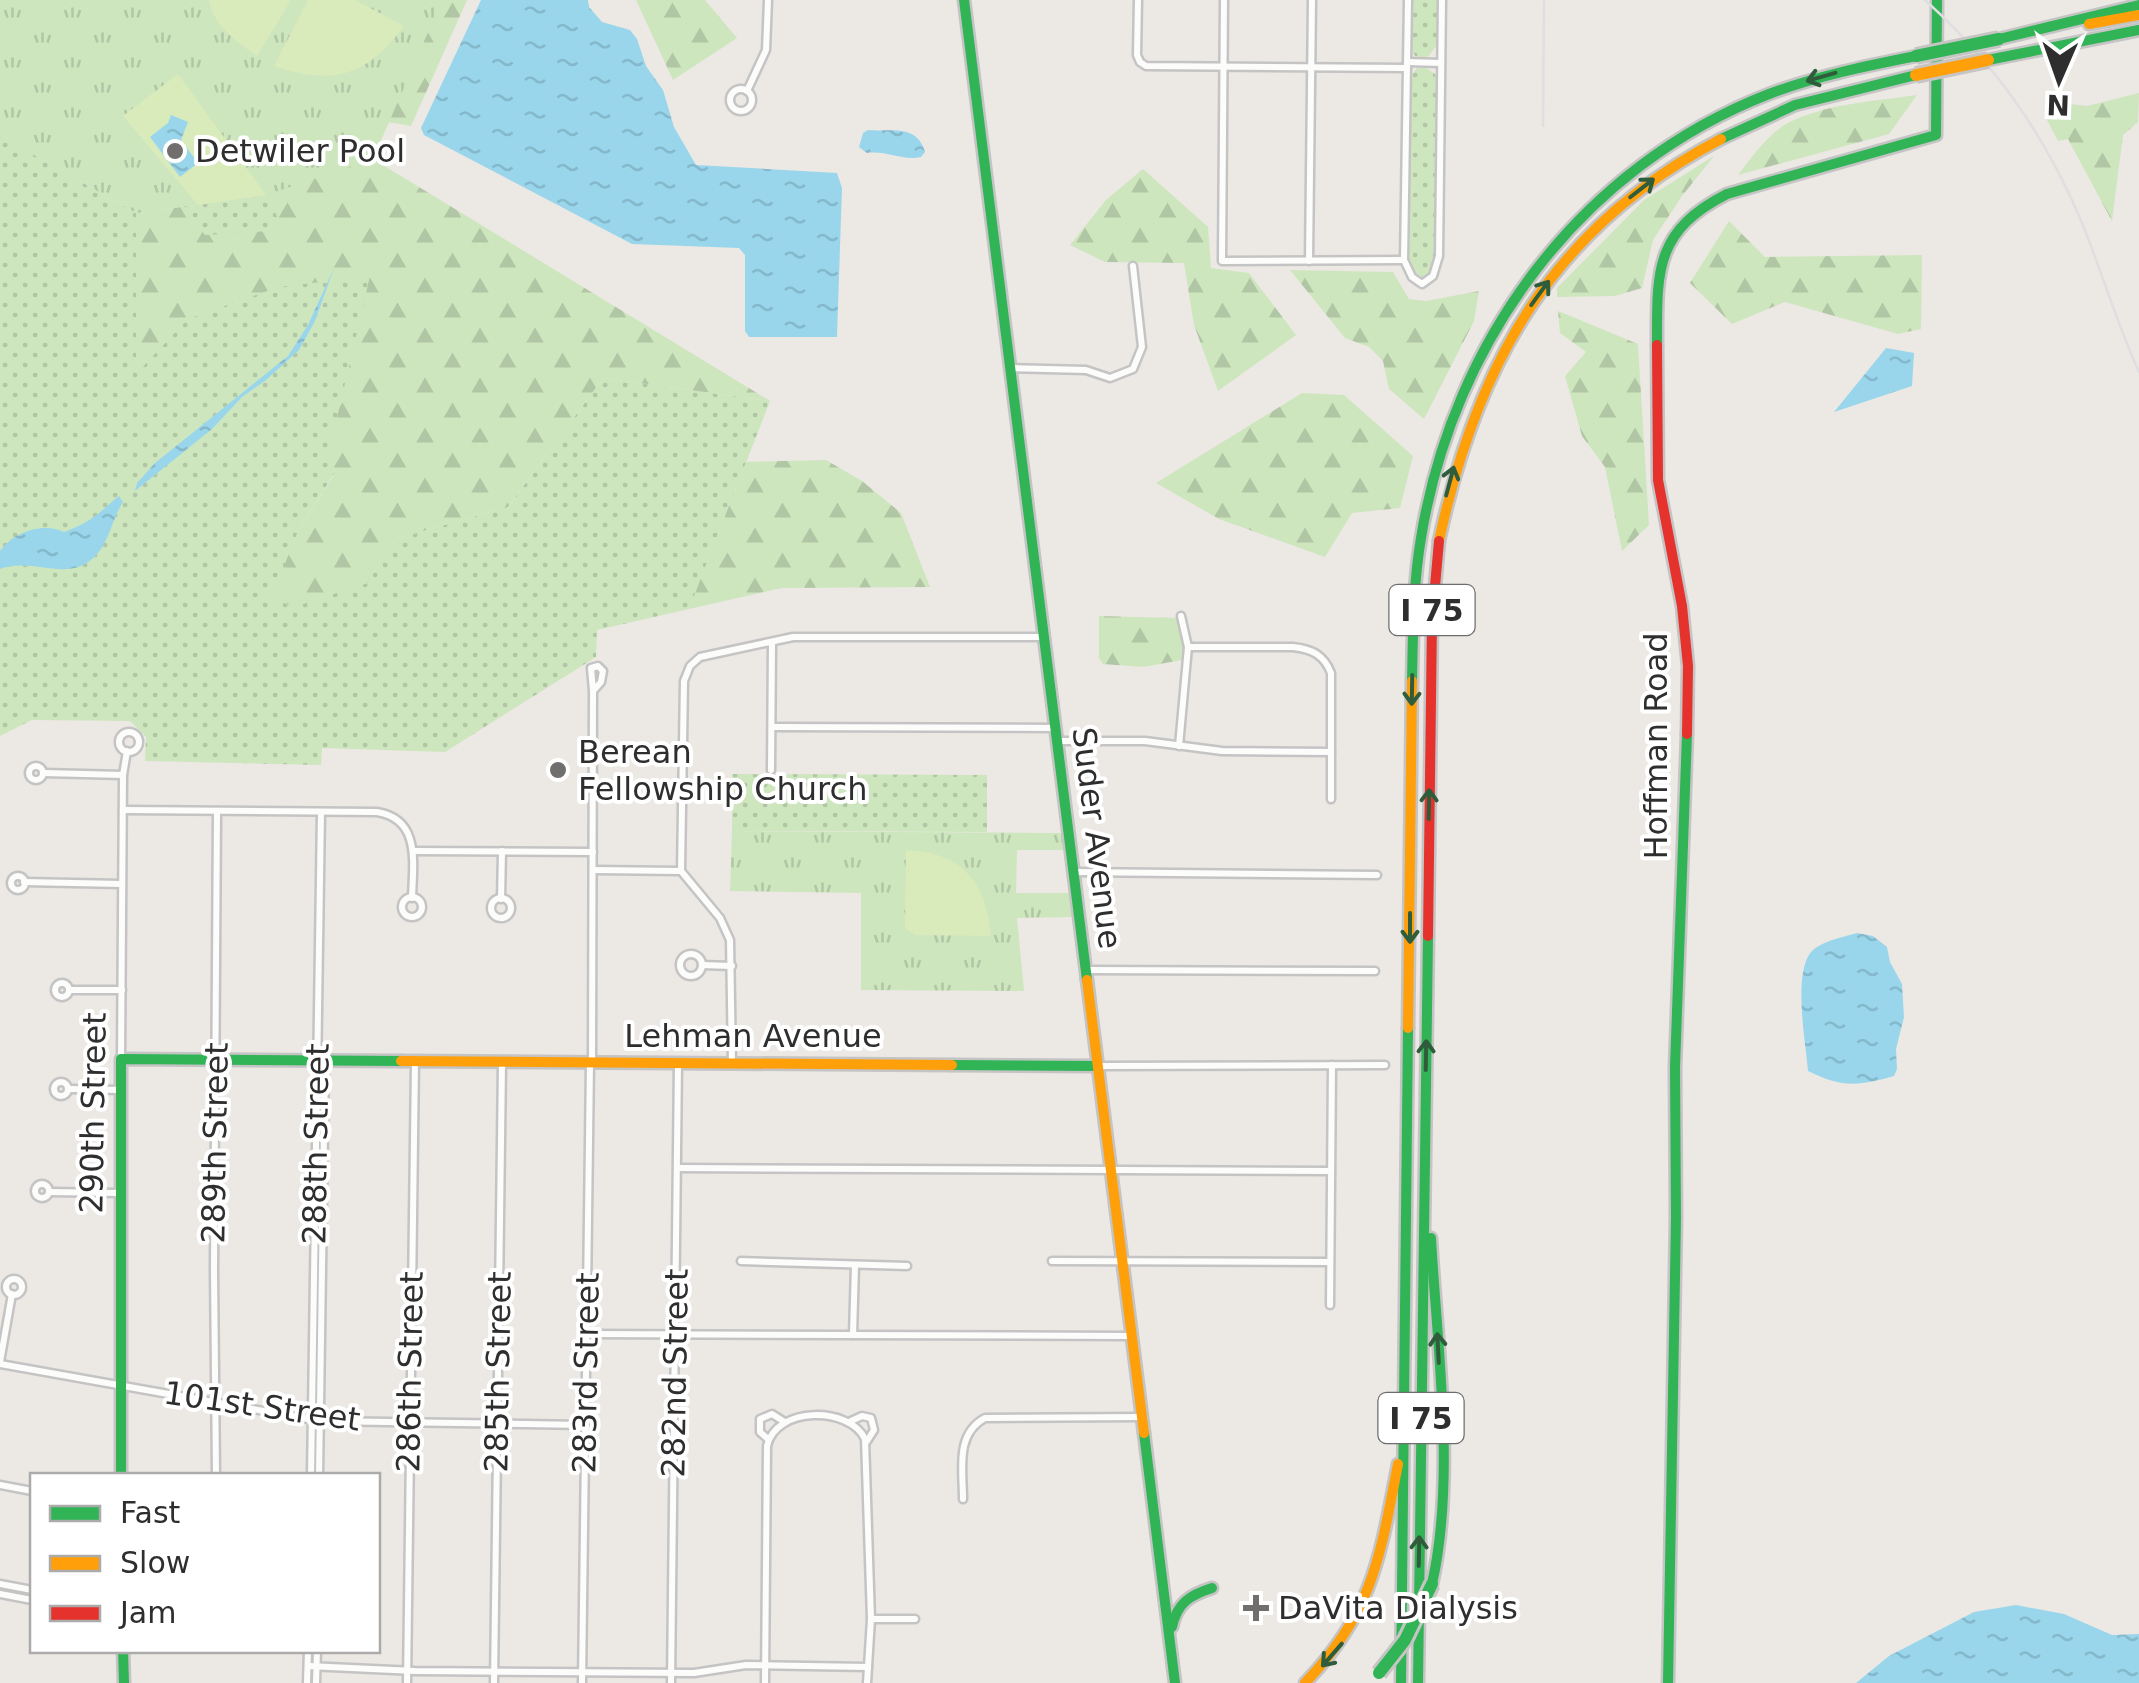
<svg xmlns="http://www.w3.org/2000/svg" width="2139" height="1683" font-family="'DejaVu Sans',sans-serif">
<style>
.grass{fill:url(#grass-dots)}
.forest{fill:url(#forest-firs)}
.park{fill:url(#park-tufts)}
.pitch{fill:#d9eabb}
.water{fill:url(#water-ripples)}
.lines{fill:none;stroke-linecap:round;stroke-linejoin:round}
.street-casing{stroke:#c5c4c5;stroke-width:11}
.fast-casing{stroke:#c5c4c5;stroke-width:15}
.slow-casing{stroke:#c5c4c5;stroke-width:15}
.jam-casing{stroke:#c5c4c5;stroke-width:15}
.street{stroke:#fcfcfb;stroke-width:6}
.fast{stroke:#30b455;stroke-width:10}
.slow{stroke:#ff9f0a;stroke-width:10}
.jam{stroke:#e5322d;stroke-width:10}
.rail{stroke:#dfdfe1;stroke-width:2.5}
.fast-bridge-casing{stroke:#c6c5c4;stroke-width:18;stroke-linecap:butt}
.slow-bridge-casing{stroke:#c6c5c4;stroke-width:18;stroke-linecap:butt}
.fast-bridge{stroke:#30b455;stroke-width:12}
.slow-bridge{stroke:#ff9f0a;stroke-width:12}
.oneway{stroke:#2f5d3c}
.poi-dot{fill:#706f6e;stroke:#fff;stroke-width:4}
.labels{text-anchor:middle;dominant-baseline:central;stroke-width:8;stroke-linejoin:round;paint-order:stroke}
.shield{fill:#fff;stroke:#6d6d6d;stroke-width:2.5}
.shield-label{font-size:30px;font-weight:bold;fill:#2e2e2e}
.poi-label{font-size:32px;fill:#2e2e2e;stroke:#fff;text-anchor:start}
.street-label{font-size:32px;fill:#2e2e2e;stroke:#fff}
</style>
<defs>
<pattern id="grass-dots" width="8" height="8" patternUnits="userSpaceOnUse" patternTransform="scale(2.5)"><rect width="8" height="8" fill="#cee6be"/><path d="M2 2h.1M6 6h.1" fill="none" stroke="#b1c6a4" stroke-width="1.8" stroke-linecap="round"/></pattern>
<pattern id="forest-firs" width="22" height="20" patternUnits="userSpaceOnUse" patternTransform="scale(2.5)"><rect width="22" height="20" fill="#cee6be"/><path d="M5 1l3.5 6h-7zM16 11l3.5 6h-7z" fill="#b1c6a4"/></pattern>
<pattern id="park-tufts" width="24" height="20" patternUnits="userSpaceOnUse" patternTransform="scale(2.5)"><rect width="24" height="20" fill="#cee6be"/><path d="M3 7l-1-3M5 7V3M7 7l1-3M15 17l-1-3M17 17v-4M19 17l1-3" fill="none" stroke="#b1c6a4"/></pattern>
<pattern id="water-ripples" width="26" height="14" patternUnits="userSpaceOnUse" patternTransform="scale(2.5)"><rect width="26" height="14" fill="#99d6ec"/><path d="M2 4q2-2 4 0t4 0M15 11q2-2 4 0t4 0" fill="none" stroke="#84b8cb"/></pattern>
</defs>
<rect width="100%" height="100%" fill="#ece8e4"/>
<g class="grass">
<polygon points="1410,0 1438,0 1438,44 1427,58 1415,56 1410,47"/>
<polygon points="1425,67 1435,74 1437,82 1434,261 1429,275 1423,278 1412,270 1407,252 1409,79 1417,68"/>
<polygon points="0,130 8,140 136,213 266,195 383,262 334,474 299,529 272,598 294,606 367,583 395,539 508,507 603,378 770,401 689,609 597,630 596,657 445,752 322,748 321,765 145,761 146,737 130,721 32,720 0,736"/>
<polygon points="732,774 987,775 987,832 732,831"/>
</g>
<g class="forest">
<polygon points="428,0 467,0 411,126 365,118"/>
<polygon points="636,0 705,0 737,38 673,80"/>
<polygon points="2139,93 2138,122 2123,135 2112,221 2068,139 2058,141 2047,120 2046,101 2087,106"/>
<polygon points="239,94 373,159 770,401 603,378 508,507 395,539 367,583 294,607 271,598 299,529 334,475 329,452 370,276 279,287 188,319 136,374 136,213 182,207 205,235 284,230 266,195 212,121"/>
<path d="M1917 95 1889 134 1738 175C1751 158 1767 135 1786 124 1823 104 1876 101 1917 95Z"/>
<polygon points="1714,156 1682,196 1653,240 1642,288 1615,296 1557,297 1557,288 1644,200"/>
<polygon points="1143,169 1208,227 1211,268 1249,273 1296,335 1218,391 1194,325 1184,263 1105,262 1070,245 1106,200"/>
<polygon points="1729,221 1765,257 1922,255 1921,329 1898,334 1785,302 1732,324 1690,283"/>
<polygon points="1290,270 1393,272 1409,299 1426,301 1479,291 1474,321 1424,419 1389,389 1383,361 1369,347 1345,338"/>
<polygon points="1558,311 1638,344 1649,525 1622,551 1605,467 1582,436 1565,376 1586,352 1560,333"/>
<polygon points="1302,393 1344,395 1413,456 1400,508 1352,513 1325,557 1219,519 1156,483"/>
<polygon points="826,460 862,481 901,513 930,587 782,588 689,609 746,462"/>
<polygon points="1099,616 1177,618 1183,639 1182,660 1143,667 1103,664 1099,658"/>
</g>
<g class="park">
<polygon points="0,0 442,0 373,159 266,195 136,213 8,140 0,130"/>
<polygon points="732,831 1064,833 1065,850 1017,850 1016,893 1072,893 1074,917 1017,918 1024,991 861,990 861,893 730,891"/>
</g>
<g class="pitch">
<path d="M209 0H291L257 56C236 41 214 27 209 0Z"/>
<path d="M308 0H355L404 26C368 76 332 86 274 66Z"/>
<polygon points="178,74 266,195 198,205 123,116"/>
<path d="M906 850C962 852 986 882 991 936L915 935 905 928Z"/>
</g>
<g class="water">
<polygon points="481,0 588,0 589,7 602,22 630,30 637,39 646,66 663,90 674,127 696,165 837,173 842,188 837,337 749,337 745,331 745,255 739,248 632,244 424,135 421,128"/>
<polygon points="171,115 188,122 181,140 198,163 180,177 150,137 168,123"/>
<path d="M868 130C892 132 917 124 925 152L921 157C902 161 886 150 867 153L859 147 863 133Z"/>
<polygon points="334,268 315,321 299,350 266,380 242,397 212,429 135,491 137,483 155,463 288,356 308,325"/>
<polygon points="1886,348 1914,353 1912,386 1834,412"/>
<path d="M119 496 123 502C113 517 110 538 98 553 70 586 35 556 0 569V551C14 531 44 522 64 532 96 520 100 511 119 496Z"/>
<path d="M1857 933 1873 936 1887 947 1890 962 1902 984 1904 1017 1896 1049 1897 1069 1894 1076C1859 1086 1842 1088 1808 1071 1806 1044 1792 972 1812 951 1822 941 1844 937 1857 933Z"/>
<polygon points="2016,1605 2064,1614 2112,1635 2139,1634 2139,1683 1856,1683 1889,1656 1974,1612"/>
</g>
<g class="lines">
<defs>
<g id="street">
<polyline points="1138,0 1137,55 1140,62 1146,66 1407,68"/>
<polyline points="1224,0 1222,261 1404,260"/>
<polyline points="1408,0 1404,260 1412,277 1422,284 1433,276 1439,256 1442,0"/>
<polyline points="1407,62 1441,63"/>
<circle cx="741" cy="100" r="11"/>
<polyline points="747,91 766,50 768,0"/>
<polyline points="1309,261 1312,0"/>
<polyline points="1010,368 1086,370 1110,378 1133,369 1142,347 1133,266"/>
<path d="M1188 647H1293C1312 649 1324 655 1331 673V799"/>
<polyline points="772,727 1055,728"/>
<circle cx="129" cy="742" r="10"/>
<polyline points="1058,741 1145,741 1222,751 1331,752"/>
<polyline points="1179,746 1188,647 1181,616"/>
<circle cx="36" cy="773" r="7"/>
<polyline points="771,770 772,643"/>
<polyline points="44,773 123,775"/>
<path d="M123 810 377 812C421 819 413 863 412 898"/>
<polyline points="413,851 593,852"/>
<polyline points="593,870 681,871"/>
<polyline points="1073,872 1377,875"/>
<circle cx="18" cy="883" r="7"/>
<polyline points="24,882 122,884"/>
<circle cx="412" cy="907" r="10"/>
<circle cx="501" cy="908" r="10"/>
<polyline points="501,899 502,851"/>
<circle cx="691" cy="965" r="11"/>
<polyline points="702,965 732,966"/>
<polyline points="1086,970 1375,971"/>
<circle cx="62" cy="990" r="7"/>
<polyline points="70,990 122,990"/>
<polyline points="121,1059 123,775 127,751"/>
<polyline points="592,1062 593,691 601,682 603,671 598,666 591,668 593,691"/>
<polyline points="732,1063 730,940 720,918 681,871 684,681 690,666 700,657 793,637 1043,637"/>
<polyline points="1097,1066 1385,1065"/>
<circle cx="61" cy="1089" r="7"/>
<polyline points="69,1089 120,1090"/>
<polyline points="678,1168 1331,1171"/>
<circle cx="42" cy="1191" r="7"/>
<polyline points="49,1192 119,1193"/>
<polyline points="741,1261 907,1266"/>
<polyline points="1052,1261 1330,1262"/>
<circle cx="14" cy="1287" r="8"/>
<polyline points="1330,1305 1332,1065"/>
<polyline points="587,1334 1130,1336"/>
<polyline points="853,1335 855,1265"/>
<polyline points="0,1362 12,1294"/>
<polyline points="0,1364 320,1421 586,1425"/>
<polyline points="851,1421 862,1416 871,1418 874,1430 867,1441"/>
<polyline points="768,1439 760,1432 760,1419 772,1414 783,1421"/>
<polyline points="216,1476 214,1271 217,811"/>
<polyline points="311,1476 321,812"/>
<polyline points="319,1476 325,1061"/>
<polyline points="0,1485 32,1491"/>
<path d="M963 1499C963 1470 955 1434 985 1418L1142 1417"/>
<polyline points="0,1584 32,1590"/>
<polyline points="0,1594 32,1600"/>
<polyline points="871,1619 915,1619"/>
<polyline points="308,1666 415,1671 694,1673 746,1665 868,1667"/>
<polyline points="307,1683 308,1650"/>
<polyline points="316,1683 317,1650"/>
<polyline points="407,1683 415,1062"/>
<polyline points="494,1683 502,1063"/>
<polyline points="582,1683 590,1063"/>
<polyline points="671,1683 678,1063"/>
<path d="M765 1683 767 1446C776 1406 849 1406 865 1439L871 1619 867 1683"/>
</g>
<g id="fast">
<polyline points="964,0 1087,980"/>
<polyline points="1999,39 2139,5"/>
<polyline points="1988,60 2139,30"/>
<polyline points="1721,139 1795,105 1916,75"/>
<path d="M1657 345C1657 272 1654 231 1727 194L1936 135 1937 0"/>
<path d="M1412 681C1413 634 1413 585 1421 538 1453 340 1581 167 1769 94 1817 76 1866 66 1916 56"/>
<polyline points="952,1065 1097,1066"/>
<path d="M1431 1238C1437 1348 1456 1477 1432 1584"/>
<polyline points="1144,1433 1175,1683"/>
<polyline points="121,1476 121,1059 401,1061"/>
<path d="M1172 1627C1177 1603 1190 1595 1212 1588"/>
<polyline points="123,1650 124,1683"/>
<polyline points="1401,1683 1408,1028"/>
<polyline points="1418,1683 1428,936"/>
<polyline points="1668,1683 1676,1218 1675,1067 1687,734"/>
</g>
<g id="slow">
<polyline points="2089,24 2139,15"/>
<path d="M1439 541C1477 362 1554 226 1721 139"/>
<polyline points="1087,980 1144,1433"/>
<polyline points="1408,1028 1412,681"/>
<polyline points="401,1061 952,1065"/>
<path d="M1305 1683C1373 1612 1380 1557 1398 1464"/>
</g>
<g id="jam">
<polyline points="1657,345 1658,480 1682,606 1688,666 1687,734"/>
<polyline points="1428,936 1432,620 1439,541"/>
</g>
</defs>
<use href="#street" class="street-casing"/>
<use href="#fast" class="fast-casing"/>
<use href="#slow" class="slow-casing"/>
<use href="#jam" class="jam-casing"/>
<use href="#street" class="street"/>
<use href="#fast" class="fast"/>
<use href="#slow" class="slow"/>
<use href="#jam" class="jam"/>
<g class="rail">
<path d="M1925 0C1995 63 2046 136 2082 223 2102 272 2117 324 2139 372"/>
<polyline points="1543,126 1544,0"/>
</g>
<defs>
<g id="fast-bridge">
<polyline points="1916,56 1999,39"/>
<polyline points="1379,1673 1405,1640 1432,1584"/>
</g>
<polyline id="slow-bridge" points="1916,75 1988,60"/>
</defs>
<use href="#fast-bridge" class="fast-bridge-casing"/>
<use href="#slow-bridge" class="slow-bridge-casing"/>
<use href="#fast-bridge" class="fast-bridge"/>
<use href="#slow-bridge" class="slow-bridge"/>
</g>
<defs><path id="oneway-shaft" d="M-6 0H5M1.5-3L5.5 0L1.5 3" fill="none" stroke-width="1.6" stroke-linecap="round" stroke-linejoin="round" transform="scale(2.5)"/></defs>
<g class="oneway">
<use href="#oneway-shaft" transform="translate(1821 77) rotate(164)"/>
<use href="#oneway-shaft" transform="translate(1642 188) rotate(-38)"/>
<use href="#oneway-shaft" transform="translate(1540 293) rotate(-54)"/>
<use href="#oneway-shaft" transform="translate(1450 481) rotate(-75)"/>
<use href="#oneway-shaft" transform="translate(1412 690) rotate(91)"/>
<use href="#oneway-shaft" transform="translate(1429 804) rotate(-89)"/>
<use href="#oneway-shaft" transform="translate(1410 928) rotate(90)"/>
<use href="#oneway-shaft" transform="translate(1426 1055) rotate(-89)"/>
<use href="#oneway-shaft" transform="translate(1438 1348) rotate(-93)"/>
<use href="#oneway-shaft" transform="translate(1419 1551) rotate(-89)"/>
<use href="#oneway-shaft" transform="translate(1332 1655) rotate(131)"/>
</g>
<g class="poi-dot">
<circle cx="175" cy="151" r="10"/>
<circle cx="558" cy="770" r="10"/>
<path d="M1251 1593h10v10h10v10h-10v10h-10v-10h-10v-10h10z"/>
</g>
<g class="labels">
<g class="shield">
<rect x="1389.5" y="585" width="85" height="50" rx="8"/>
<rect x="1378.5" y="1393" width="85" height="50" rx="8"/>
</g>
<g class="shield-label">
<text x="1432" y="610">I 75</text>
<text x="1421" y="1418">I 75</text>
</g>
<g class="poi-label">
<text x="195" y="151">Detwiler Pool</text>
<text x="578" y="752">Berean<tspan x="578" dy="37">Fellowship Church</tspan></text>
<text x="1278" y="1608">DaVita Dialysis</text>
</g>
<g class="street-label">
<text transform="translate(1656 746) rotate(-90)">Hoffman Road</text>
<text transform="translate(1097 838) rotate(83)">Suder Avenue</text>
<text x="753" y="1036">Lehman Avenue</text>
<text transform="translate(93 1113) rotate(-89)">290th Street</text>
<text transform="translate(215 1143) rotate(-89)">289th Street</text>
<text transform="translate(316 1144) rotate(-89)">288th Street</text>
<text transform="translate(410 1372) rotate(-89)">286th Street</text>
<text transform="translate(498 1372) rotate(-89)">285th Street</text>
<text transform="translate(586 1373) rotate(-89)">283rd Street</text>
<text transform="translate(675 1373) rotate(-89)">282nd Street</text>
<text transform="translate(262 1406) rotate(8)">101st Street</text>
</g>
</g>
<rect x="30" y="1473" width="350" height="180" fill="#ffffff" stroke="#ababab" stroke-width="2.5"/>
<rect x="50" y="1506" width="50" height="15" fill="#30b455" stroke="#ababab" stroke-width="2.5"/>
<text x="120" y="1523" font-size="30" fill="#2e2e2e">Fast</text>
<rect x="50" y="1556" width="50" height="15" fill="#ff9f0a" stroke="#ababab" stroke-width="2.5"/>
<text x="120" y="1573" font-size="30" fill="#2e2e2e">Slow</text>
<rect x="50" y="1606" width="50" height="15" fill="#e5322d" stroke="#ababab" stroke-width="2.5"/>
<text x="120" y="1623" font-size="30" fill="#2e2e2e">Jam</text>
<g transform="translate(2059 80) rotate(182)" stroke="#ffffff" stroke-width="8" paint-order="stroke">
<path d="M0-8L18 38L0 25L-18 38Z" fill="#2e2e2e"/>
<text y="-15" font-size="28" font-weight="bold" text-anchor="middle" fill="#2e2e2e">N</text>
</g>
</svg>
